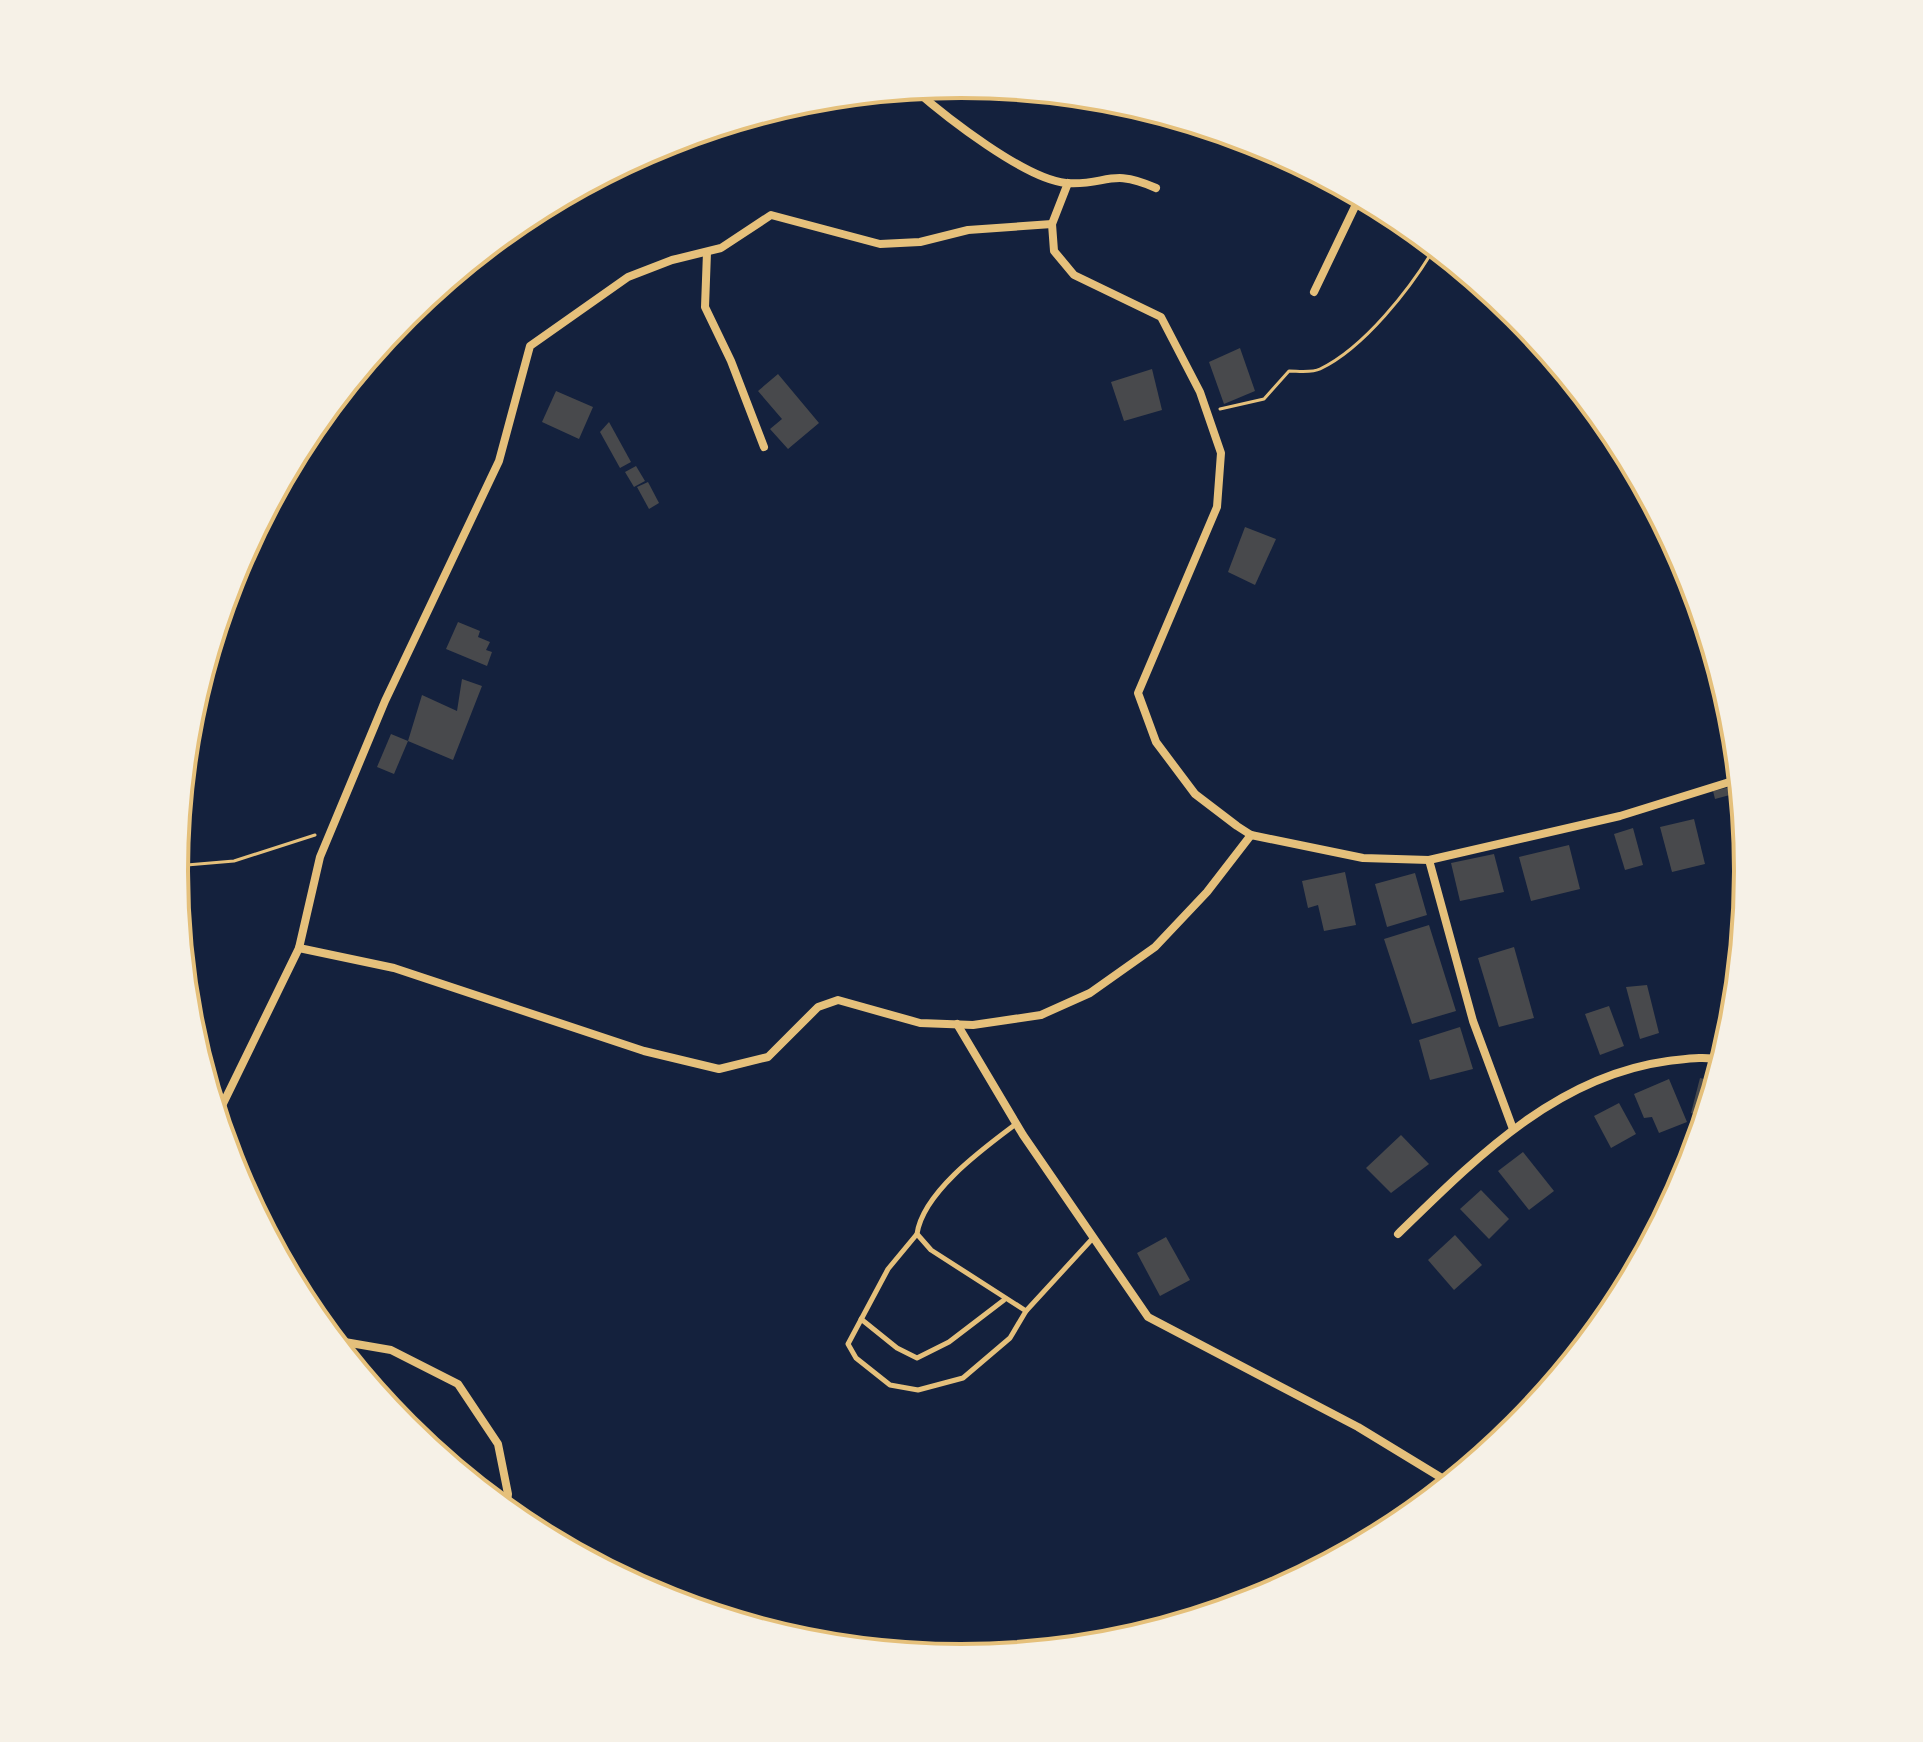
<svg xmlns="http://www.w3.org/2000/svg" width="1923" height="1742" font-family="'Public Sans',sans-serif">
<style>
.building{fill:#48494c}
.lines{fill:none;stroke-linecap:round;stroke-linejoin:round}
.path{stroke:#e5c07b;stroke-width:3}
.service{stroke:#e5c07b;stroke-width:5}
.minor{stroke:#e5c07b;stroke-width:8}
.rim{fill:none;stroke:#e5c07b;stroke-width:4}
</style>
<rect width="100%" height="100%" fill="#14213d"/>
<g class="building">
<polygon points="1240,348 1255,391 1224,404 1209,362"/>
<polygon points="1152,369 1162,410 1124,421 1111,382"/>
<polygon points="778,374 819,423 788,449 770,429 782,419 758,391"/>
<polygon points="556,391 593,407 579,439 542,422"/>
<polygon points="609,422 631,462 620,468 600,432"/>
<polygon points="636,466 645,481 634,487 625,472"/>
<polygon points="648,482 659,503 649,509 637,487"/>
<polygon points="1245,527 1276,539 1255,585 1228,572"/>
<polygon points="458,622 480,631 478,637 490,642 486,650 492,652 487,666 446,649"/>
<polygon points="462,679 482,686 453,760 408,741 422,695 457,711"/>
<polygon points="391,734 408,741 394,774 377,767"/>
<polygon points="1739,785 1741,792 1715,799 1713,791"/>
<polygon points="1741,801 1742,801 1744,821 1737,819"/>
<polygon points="1694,819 1705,864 1672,872 1660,827"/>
<polygon points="1633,828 1643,865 1625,870 1614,834"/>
<polygon points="1569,845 1580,889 1531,901 1519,857"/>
<polygon points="1494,854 1504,892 1460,901 1451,863"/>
<polygon points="1345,872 1356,925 1324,931 1318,905 1308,908 1302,881"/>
<polygon points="1415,873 1427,915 1387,927 1375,884"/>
<polygon points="1429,925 1456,1011 1412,1024 1384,939"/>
<polygon points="1514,947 1534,1018 1499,1027 1478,958"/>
<polygon points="1647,985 1659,1033 1640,1039 1626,987"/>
<polygon points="1609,1006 1624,1046 1600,1055 1585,1014"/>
<polygon points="1460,1027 1473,1069 1430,1080 1419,1040"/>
<polygon points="1700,1078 1716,1082 1705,1117 1691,1113"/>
<polygon points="1669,1079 1687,1122 1659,1133 1652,1117 1644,1118 1634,1094"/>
<polygon points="1619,1103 1636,1134 1611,1148 1594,1116"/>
<polygon points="1401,1135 1429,1164 1391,1193 1366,1168"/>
<polygon points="1523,1152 1554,1191 1529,1210 1498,1171"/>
<polygon points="1481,1190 1509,1219 1489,1239 1460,1209"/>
<polygon points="1455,1235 1482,1265 1454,1290 1428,1260"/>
<polygon points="1166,1237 1190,1280 1160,1296 1137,1253"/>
</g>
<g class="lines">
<g class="path">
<path d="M1220 409 1264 399 1289 371C1298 371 1312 373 1320 369 1364 348 1411 288 1435 247"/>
<polyline points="175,866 234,861 315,835"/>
</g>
<g class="service">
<path d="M1016 1124C984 1148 923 1192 917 1234L931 1250 1026 1311"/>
<polyline points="917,1234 888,1269 848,1344 856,1358 890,1385 918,1390 963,1378 1010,1338 1026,1311 1093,1238"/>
<polyline points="861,1319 897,1348 917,1358 949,1342 1004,1300"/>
</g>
<g class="minor">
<path d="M914 89C946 117 1025 179 1066 183 1107 186 1110 167 1156 188"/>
<polyline points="1068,183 1052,224 1054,251 1074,275 1161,317 1200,392 1221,453 1217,507 1138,693 1156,742 1195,794 1237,826 1251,835 1363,858 1429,860 1620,816 1739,779"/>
<polyline points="707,252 705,307 731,361 764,447"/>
<polyline points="1314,292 1360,196"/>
<polyline points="1429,860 1473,1021 1513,1129"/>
<polyline points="299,948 394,968 644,1051 719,1069 768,1057 818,1007 838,1000 920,1023 973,1025 1041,1015 1090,993 1155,947 1207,892 1251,835"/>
<polyline points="957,1024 1023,1135 1148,1317 1358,1427 1450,1483"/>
<polyline points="217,1116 299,948 320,857 385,701 499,461 530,346 628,277 672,260 721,248 771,215 880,244 920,242 968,230 1052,224"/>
<path d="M1398 1234C1475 1159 1556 1076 1668 1061 1687 1059 1703 1056 1723 1060"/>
<polyline points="333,1340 391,1350 458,1384 498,1444 508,1494 506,1510"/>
</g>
</g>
<path d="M0 0H1923V1742H0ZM188 871a773 773 0 1 1 1546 0a773 773 0 1 1-1546 0Z" fill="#f6f1e7" fill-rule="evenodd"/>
<path class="rim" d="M188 871a773 773 0 1 1 1546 0a773 773 0 1 1-1546 0Z"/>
</svg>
